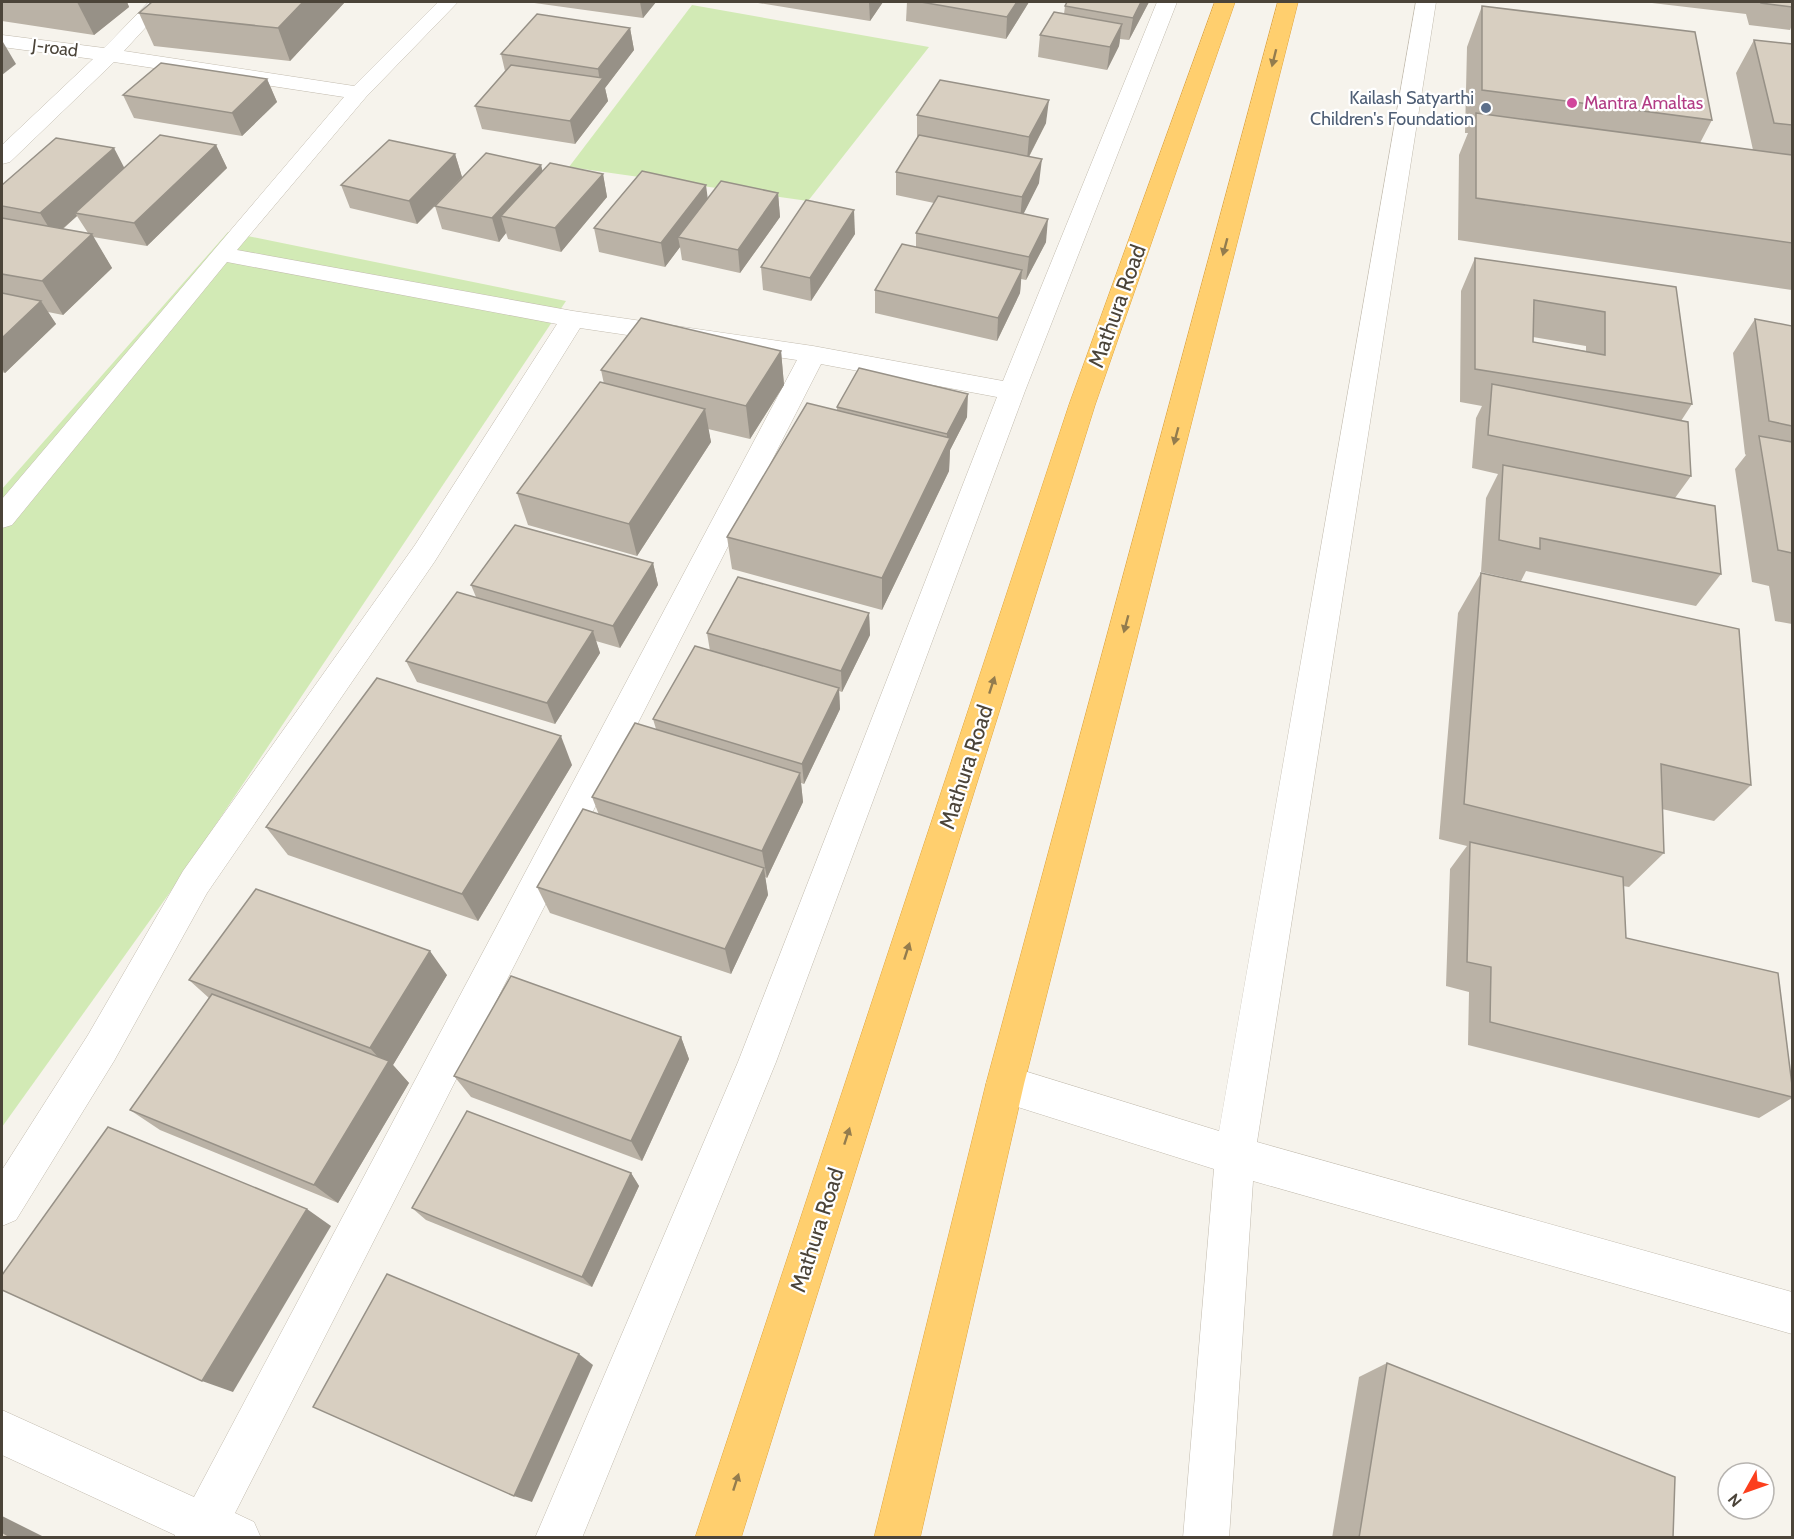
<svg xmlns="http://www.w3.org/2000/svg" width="1794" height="1539" font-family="Cabin,sans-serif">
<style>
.green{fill:#d2eab5}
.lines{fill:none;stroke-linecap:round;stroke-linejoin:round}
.street-casing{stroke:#c2bbae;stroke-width:1}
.highway-casing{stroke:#e0a43c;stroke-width:1}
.street{fill:#fff;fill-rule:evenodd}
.highway{fill:#ffcf6e;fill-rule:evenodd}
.wall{fill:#bab2a6;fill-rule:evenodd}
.shaded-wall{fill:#979187}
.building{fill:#d8cfc1;stroke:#979187;stroke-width:1.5;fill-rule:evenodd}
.oneway{fill:#937c4e}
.hotel-dot{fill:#d1479c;stroke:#fff;stroke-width:2}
.service-dot{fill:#5c6f8a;stroke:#fff;stroke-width:2}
.labels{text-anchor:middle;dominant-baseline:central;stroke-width:4.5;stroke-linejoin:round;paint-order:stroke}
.far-street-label{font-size:18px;fill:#4b4439;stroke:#fff}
.far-service-label{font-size:18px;fill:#4e5e75;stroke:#fff;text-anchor:end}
.far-hotel-label{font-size:18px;fill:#b23c85;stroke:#fff;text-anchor:start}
.street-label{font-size:22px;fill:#4b4439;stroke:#fff}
</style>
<rect width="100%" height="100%" fill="#f6f3ec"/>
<g class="green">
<polygon points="692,5 929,47 808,201 569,167"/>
<polygon points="228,232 566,301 176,884 2,1127 2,489"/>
</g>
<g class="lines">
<defs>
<g id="street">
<polygon points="149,2 169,2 124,51 354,86 438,2 458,2 366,97 237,250 573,311 813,346 1003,381 1157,2 1177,2 1025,391 776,1062 582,1538 535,1538 738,1062 997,397 821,364 235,1513 254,1522 261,1538 174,1538 175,1535 2,1455 2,1410 194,1497 797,360 580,328 435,561 207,893 114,1061 16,1220 2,1226 2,1170 88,1035 183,871 415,545 557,324 227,262 12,525 2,528 2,499 344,97 114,62 10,162 2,164 2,145 93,59 2,47 2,35 104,48"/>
<polygon points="1416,2 1436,2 1257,1142 1792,1292 1792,1334 1253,1181 1229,1538 1183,1538 1214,1169 1005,1103 991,1097 986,1084 991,1071 1005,1065 1219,1131"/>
</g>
<g id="highway">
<polygon points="1215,2 1235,2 1095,405 741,1538 695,1538 1069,405"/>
<polygon points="1278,2 1298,2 1024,1084 920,1538 874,1538 986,1084"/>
</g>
</defs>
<use href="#street" class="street-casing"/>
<use href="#highway" class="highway-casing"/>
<use href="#street" class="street"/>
<use href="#highway" class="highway"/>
</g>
<g class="wall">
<polygon points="2,2 127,2 129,7 94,35 2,21"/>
<polygon points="345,2 290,61 154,46 139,13"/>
<polygon points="527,2 656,2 643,18"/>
<polygon points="752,2 883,2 870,21"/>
<polygon points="907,2 1029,2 1006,39 906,21"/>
<polygon points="1067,2 1149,2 1129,40 1120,39 1119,46 1107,70 1038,57 1040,35 1064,14 1065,6"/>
<polygon points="1652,2 1792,2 1792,25 1790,30 1749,25 1746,14 1652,3"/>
<polygon points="1482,6 1712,120 1700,143 1753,150 1736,73 1754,40 1792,44 1792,290 1458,240 1459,155 1468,133 1465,133 1467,47"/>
<polygon points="630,28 634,50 605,88 608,101 575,144 482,129 475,106 505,71 501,54"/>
<polygon points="267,79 277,102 242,136 134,118 123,95"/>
<polygon points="917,115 1046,123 1029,157 1039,183 1023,214 1046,242 1026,280 1021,279 1020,293 997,341 875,313 875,290 916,247 916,233 934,203 896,195 896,172 917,138"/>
<path d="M216 145 227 168 147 246 93 237 112 268 63 315 48 312 56 324 5 373 2 372V185L125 168ZM77 216 88 233 63 229Z"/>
<polygon points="455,154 462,177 541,165 542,171 603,174 607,197 561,252 508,239 506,233 499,242 442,229 435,206 417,224 350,208 341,185"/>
<polygon points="778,193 780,217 740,273 682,260 680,247 665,267 599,252 594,228 708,199"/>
<polygon points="855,234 811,301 763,290 761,267"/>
<path d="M1475 258 1676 287 1692 404 1681 421 1691 476 1675 498 1721 574 1696 606 1526 571 1521 581 1481 572 1486 498 1498 474 1472 468 1476 418 1482 406 1460 402 1461 291ZM1533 337 1586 346V351L1533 342Z"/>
<polygon points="1755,319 1792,326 1792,624 1775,621 1769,586 1752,582 1735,469 1746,455 1745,454 1733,353"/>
<polygon points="781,351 784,385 750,439 708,429 711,442 637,556 528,525 517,493 604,384 601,370"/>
<polygon points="837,407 967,417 950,450 949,471 882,610 732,569 727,537 837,410"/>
<polygon points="653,563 658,585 620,648 596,641 600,653 555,724 417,682 406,661 476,597 471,585"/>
<polygon points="1481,573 1751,785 1714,821 1662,809 1664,853 1629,887 1623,886 1626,938 1792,1085 1792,1098 1759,1118 1468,1045 1469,992 1446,986 1450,869 1467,846 1439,839 1458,613"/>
<polygon points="869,613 870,635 842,692 839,691 840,709 804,784 801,783 803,802 767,878 765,877 768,895 731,974 550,913 537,887 599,815 592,797 656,729 653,719 710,651 707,633"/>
<polygon points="572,765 478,921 288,855 266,827"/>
<polygon points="447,975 393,1065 409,1083 338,1203 160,1130 130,1110 209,998 189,980"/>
<polygon points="681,1037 689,1059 642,1161 471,1097 454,1076"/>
<polygon points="631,1173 639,1186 592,1287 426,1220 412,1208"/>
<polygon points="1387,1363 1673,1538 1332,1538 1359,1377"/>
</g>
<g class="shaded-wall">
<polygon points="77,2 127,2 129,7 94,35"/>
<polygon points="303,2 345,2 290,61 278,28"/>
<polygon points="640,2 656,2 643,18"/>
<polygon points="869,2 883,2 870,21"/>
<polygon points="1017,2 1029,2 1006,39 1007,17"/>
<polygon points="1141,2 1149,2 1129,40 1133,18"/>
<polygon points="1122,24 1119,46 1107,70 1110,47"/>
<polygon points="630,28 634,50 605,88 608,101 575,144 570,121 600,82 598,69"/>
<polygon points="3,42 16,64 2,75 2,43"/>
<polygon points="267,79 277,102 242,136 232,113"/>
<polygon points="1049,100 1046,123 1027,160 1029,137"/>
<polygon points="216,145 227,168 147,246 134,223"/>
<polygon points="114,148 126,171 75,213 77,216 54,236 40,213"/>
<polygon points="455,154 462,177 417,224 409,201"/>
<polygon points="1042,159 1039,183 1020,221 1022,197"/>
<polygon points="541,165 547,188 501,216 506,233 499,242 492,218"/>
<polygon points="603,174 607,197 561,252 555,228"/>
<polygon points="706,185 709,208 678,237 680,247 665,267 661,243"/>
<polygon points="778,193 780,217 740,273 738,250"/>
<polygon points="854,210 855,234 811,301 810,278"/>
<polygon points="1048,219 1046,242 1026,280 1029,257"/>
<polygon points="92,234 112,268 63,315 42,281"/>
<polygon points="1022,270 1020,293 997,341 998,318"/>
<polygon points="41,301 56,324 5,373 2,368 2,338"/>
<polygon points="781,351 784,385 750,439 746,406"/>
<polygon points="968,394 967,417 950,450 949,471 882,610 882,578 947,445 947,434"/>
<polygon points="705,409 711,442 637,556 629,524"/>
<polygon points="653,563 658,585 620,648 613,626"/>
<polygon points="869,613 870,635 842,692 841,671"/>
<polygon points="593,631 600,653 555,724 547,703"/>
<polygon points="839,688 840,709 804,784 802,764"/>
<polygon points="561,736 572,765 478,921 462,894"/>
<polygon points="800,773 803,802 767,878 762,851"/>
<polygon points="764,868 768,895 731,974 725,949"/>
<polygon points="430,951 447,975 393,1065 409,1083 338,1203 314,1185 386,1066 370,1048"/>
<polygon points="681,1037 689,1059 642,1161 631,1141"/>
<polygon points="631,1173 639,1186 592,1287 582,1277"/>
<polygon points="307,1209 331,1226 233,1392 202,1381"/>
<polygon points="579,1354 593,1365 532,1502 514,1496"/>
<polygon points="2,1516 46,1538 12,1538 2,1532"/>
</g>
<g class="building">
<polygon points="152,2 303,2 278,28 139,13"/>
<polygon points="921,2 1017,2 1007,17"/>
<polygon points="1067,2 1141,2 1133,18 1065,6"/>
<polygon points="1761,2 1792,2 1792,7 1761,3"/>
<polygon points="1482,6 1695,32 1712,120 1482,90"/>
<polygon points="1054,12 1122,24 1110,47 1040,35"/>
<polygon points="537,14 630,28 598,69 501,54"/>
<polygon points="1754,40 1792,44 1792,125 1774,123"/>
<polygon points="161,63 267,79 232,113 123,95"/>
<polygon points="511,65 603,78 570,121 475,106"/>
<polygon points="940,80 1049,100 1029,137 917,115"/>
<polygon points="1476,113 1792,155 1792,243 1476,198"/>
<polygon points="160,135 216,145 134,223 75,213"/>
<polygon points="919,135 1042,159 1022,197 896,172"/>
<polygon points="56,138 114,148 40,213 2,206 2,185"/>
<polygon points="389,140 455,154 409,201 341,185"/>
<polygon points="486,153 541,165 492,218 435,206"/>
<polygon points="550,163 603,174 555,228 501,216"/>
<polygon points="642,171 706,185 661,243 594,228"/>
<polygon points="721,181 778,193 738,250 678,237"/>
<polygon points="938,196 1048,219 1029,257 916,233"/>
<polygon points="806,200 854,210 810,278 761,267"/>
<polygon points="2,218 92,234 42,281 2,274"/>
<polygon points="902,244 1022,270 998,318 875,290"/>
<path d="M1475 258 1676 287 1692 404 1475 369ZM1534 300 1605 312V355L1533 342Z"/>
<polygon points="2,293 41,301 2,338"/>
<polygon points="641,318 781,351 746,406 601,370"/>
<polygon points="1755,319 1792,326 1792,426 1769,421"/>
<polygon points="859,368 968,394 947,434 837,407"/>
<polygon points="600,382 705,409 629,524 517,493"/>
<polygon points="1492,384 1688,422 1691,476 1488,435"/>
<polygon points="807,403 950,438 882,578 727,537"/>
<polygon points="1759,436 1792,442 1792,553 1778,550"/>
<polygon points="1503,465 1715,506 1721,574 1540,538 1540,549 1499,540"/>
<polygon points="515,525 653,563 613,626 471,585"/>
<polygon points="1481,573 1739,629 1751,785 1661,764 1664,853 1464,804"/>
<polygon points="738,577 869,613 841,671 707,633"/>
<polygon points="457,592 593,631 547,703 406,661"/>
<polygon points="695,646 839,688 802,764 653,719"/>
<polygon points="377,678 561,736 462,894 266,827"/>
<polygon points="635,723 800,773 762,851 592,797"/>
<polygon points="583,809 764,868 725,949 537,887"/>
<polygon points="1470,842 1623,877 1626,938 1778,973 1792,1085 1792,1097 1490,1022 1491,967 1467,962"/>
<polygon points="256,889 430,951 370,1048 189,980"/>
<polygon points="511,976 681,1037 631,1141 454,1076"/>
<polygon points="212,994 389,1061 314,1185 130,1110"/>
<polygon points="467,1111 631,1173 582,1277 412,1208"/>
<polygon points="108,1127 307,1209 202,1381 2,1290 2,1275"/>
<polygon points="387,1274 579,1354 514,1496 313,1407"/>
<polygon points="1387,1363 1675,1477 1673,1538 1359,1538"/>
<polygon points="2,1532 12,1538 2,1538"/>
</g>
<defs><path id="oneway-solid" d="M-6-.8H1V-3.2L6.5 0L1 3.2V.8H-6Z" transform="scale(1.5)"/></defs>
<g class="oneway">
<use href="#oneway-solid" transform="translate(1274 58) rotate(104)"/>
<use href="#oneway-solid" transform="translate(1225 247) rotate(105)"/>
<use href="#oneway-solid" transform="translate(1176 436) rotate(105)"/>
<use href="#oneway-solid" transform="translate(1126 624) rotate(105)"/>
<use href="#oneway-solid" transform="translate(992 685) rotate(-72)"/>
<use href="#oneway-solid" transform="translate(907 951) rotate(-72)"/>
<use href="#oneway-solid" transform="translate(847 1136) rotate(-72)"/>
<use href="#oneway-solid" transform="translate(736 1482) rotate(-72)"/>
</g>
<circle class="hotel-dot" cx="1572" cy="103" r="6"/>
<circle class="service-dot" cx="1486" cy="108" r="6"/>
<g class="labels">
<g class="far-street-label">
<text transform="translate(55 48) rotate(7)">J-road</text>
</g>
<g class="far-service-label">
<text x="1474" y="98">Kailash Satyarthi<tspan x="1474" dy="21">Children's Foundation</tspan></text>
</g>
<g class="far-hotel-label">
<text x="1584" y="103">Mantra Amaltas</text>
</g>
<g class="street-label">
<text transform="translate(1117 306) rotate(-70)">Mathura Road</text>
<text transform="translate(966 767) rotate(-72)">Mathura Road</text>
<text transform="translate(817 1230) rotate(-72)">Mathura Road</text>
</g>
</g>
<rect width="1794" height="1539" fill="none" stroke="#4b4439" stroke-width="6"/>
<g transform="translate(1746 1491) rotate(230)"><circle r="28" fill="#ffffff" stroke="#b7b4b0" stroke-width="1.5"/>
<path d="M0-4.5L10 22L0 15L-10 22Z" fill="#fc3f1d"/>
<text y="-9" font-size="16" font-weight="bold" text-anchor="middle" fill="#4b4439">N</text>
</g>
</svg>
